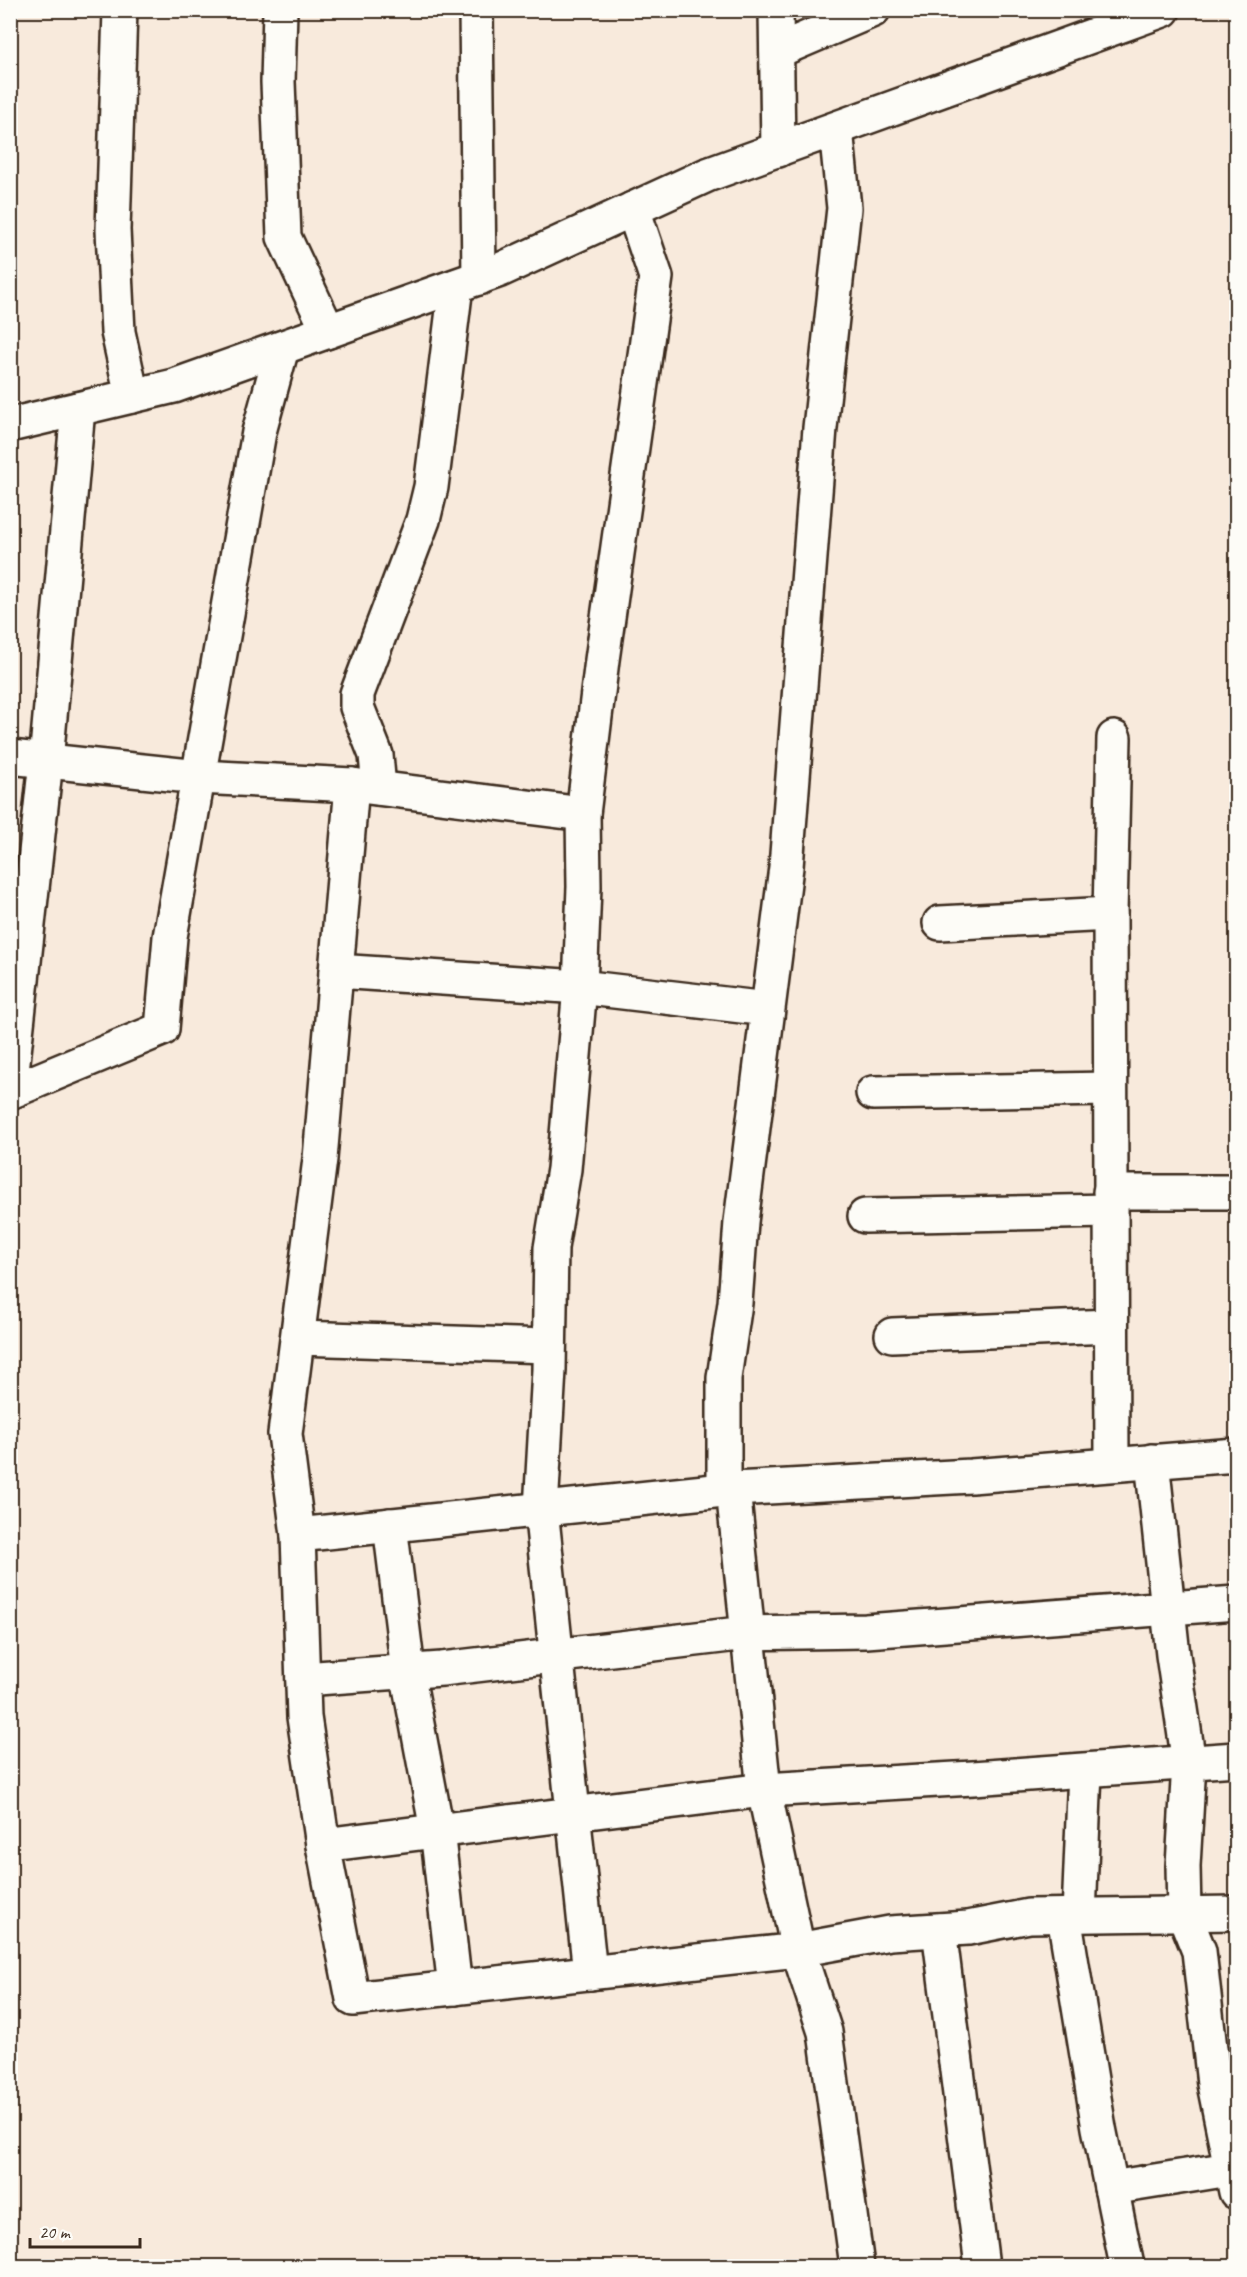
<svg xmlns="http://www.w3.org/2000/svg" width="1247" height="2277" font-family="Caveat,sans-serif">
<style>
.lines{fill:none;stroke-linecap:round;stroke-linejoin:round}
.minor-casing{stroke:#3b2a1e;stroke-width:38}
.minor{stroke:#fdfcf7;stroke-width:33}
</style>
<rect width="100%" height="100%" fill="#f8eadc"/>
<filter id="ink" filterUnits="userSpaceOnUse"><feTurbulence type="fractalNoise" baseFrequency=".0167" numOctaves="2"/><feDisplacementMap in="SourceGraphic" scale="12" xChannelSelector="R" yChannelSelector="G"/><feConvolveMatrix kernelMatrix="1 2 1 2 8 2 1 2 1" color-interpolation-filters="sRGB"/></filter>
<g filter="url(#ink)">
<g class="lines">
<defs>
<g id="minor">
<polyline points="120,10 113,230 118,332 132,396"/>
<polyline points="280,10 278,82 284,237 328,331"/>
<polyline points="476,10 479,278"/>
<polyline points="776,10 778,150"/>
<polyline points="777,51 873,10"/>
<polyline points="10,425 174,386 500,270 707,175 1163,10"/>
<polyline points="10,757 199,777 352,785"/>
<polyline points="379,788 376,755 357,707 357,694 423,520 431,487 456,286"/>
<polyline points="940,923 1110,914"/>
<polyline points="336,971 580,987 767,1009"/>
<polyline points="10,1089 46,761 78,409"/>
<polyline points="10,1092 162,1029 170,937 259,432 282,348"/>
<polyline points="873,1093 1109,1089"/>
<polyline points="1110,1192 1236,1192"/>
<polyline points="865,1216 1110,1211"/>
<polyline points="892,1335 1110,1326"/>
<polyline points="298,1338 549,1346"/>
<polyline points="1152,1461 1173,1655 1189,1763 1183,1866 1184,1914 1199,1951 1214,2084 1236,2192"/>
<polyline points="1112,1464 1110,914 1114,738"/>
<polygon points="733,1489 764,1790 798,1950 353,1999 323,1845 304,1717 298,1535"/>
<polyline points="733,1489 971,1476 1236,1455"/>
<polyline points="724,1490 724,1378 735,1303 741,1222 786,867 820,428 844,208 836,129"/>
<polyline points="390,1525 410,1687 437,1830 455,1988"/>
<polyline points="298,1535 285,1434 320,1159 352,785 583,814"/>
<polyline points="303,1679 442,1669 747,1633 866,1631 1236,1603"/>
<polyline points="323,1845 764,1790 973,1778 1236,1759"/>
<polyline points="1079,1915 1085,1771"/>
<polyline points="1064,1916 1099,2128 1127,2266"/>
<polyline points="939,1930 982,2266"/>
<polyline points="590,1973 541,1509 549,1370 551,1248 564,1169 580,987 584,887 583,814 602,660 656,277 633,209"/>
<polyline points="1111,2188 1236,2168"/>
<polyline points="857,2266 825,2032 798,1950 890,1933 968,1928 1029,1916 1236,1913"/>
</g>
</defs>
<use href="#minor" class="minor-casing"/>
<use href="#minor" class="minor"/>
</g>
</g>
<rect width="1247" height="2277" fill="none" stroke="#fdfcf7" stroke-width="36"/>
<rect x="18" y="18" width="1211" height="2241" fill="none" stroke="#3b2a1e" stroke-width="2" filter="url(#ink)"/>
<path d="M30 2238v9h110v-9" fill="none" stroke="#3b2a1e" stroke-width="3"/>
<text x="39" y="2238" font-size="18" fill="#3b2a1e" stroke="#fdfcf7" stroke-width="4.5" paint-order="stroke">20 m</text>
</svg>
